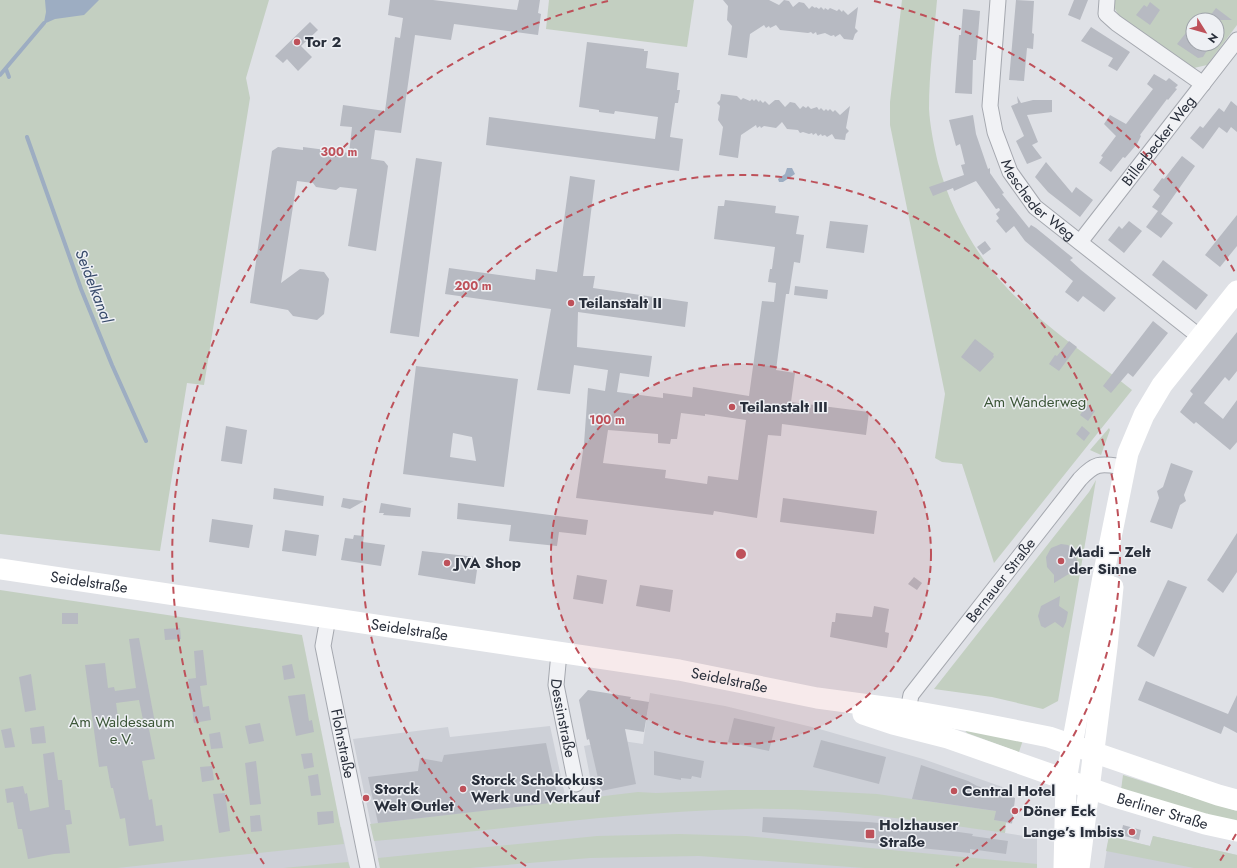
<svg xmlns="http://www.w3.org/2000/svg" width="1237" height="868" font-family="Jost,sans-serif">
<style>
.built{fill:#cdd0d7}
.green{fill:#c3cfc1;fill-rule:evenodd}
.water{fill:#9dadc2}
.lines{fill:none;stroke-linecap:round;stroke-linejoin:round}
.stream{stroke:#9dadc2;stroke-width:4}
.building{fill:#b7bac2;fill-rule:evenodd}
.street-casing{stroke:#a5a8af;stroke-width:17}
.street{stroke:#f1f2f5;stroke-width:15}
.secondary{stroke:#fff;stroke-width:21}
.ring{fill:none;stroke:#be515a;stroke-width:2;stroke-dasharray:7 5}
.poi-dot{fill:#be515a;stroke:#eef0f4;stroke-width:1.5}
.labels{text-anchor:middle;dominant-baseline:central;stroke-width:3;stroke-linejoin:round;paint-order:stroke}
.poi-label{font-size:15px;font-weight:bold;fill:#292f3b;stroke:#eef0f4;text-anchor:start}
.street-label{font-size:15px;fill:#292f3b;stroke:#eef0f4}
.park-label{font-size:15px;fill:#3c5638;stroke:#eef0f4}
.water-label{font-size:16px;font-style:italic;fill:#384b6b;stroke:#eef0f4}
.centre{fill:#be515a;stroke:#eef0f4;stroke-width:2}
.ring-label{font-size:12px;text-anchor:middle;font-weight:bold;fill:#be515a;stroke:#eef0f4;stroke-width:3;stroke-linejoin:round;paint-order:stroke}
</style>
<rect width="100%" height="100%" fill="#dfe1e6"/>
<g class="built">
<polygon points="650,693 725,706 816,728 923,759 1011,790 1010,796 1015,798 1012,824 1006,823 1005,833 1037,838 1037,868 380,868 353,739 448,727 450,737 550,726 566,800 594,797 584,746 616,740 643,744"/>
<polygon points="341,827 350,868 0,868"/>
<polygon points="1109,836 1150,846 1153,836 1237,855 1237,868 1104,868"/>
</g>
<g class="green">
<polygon points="0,0 269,0 246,78 250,98 204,385 187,383 160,551 0,534"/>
<polygon points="549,0 694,0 687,47 546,29"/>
<path d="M902 0H937C934 36 929 73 929 109 930 126 934 146 938 163 949 204 970 245 998 278 1034 320 1089 356 1132 390L994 563 962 464 942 462 935 458 945 394 890 125V102Z"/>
<path d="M1115 0H1237V25L1207 65 1194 68 1121 19 1115 9ZM1193 20H1217V44H1193Z"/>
<polygon points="1109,428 1110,430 1101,455 1090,450"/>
<polygon points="1096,480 1058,701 1043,709 992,697 934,689 1089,492"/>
<polygon points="0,590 302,635 344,844 117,868 0,868"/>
<polygon points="964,729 1023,740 1019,752 967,733"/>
<polygon points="1123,775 1237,811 1237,822 1184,809 1121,790"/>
<path d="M731 790H801L877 794 996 811 995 820 1006 822 1005 833C920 821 830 807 745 809 621 812 498 830 374 841L370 824 638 792 656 793Z"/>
<polygon points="679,834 746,836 1037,864 1037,868 864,868 699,856 590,858 470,868 380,868 378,858 597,836"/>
<polygon points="1109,836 1150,846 1153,836 1237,855 1237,868 1194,868 1106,851"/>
<polygon points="348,862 350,868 283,868"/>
</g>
<g class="water">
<polygon points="45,0 99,0 84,15 55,19 46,23 44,22 46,12"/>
<polygon points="787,168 792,168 795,174 783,182 779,182 778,179 785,174"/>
</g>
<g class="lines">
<g class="stream">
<polyline points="6,69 9,77"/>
<polyline points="0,75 44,23"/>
<polyline points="27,137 81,289 112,365 146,441"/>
</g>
</g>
<g class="building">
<polygon points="390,0 433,0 517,10 519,0 540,0 538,13 541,14 538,35 454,24 451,40 415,35 401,133 375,130 371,159 384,161 388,166 376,251 348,246 357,189 340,187 336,190 316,187 313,183 297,181 281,283 300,269 324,272 329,279 324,314 317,320 293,316 288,310 250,303 272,151 278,147 303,150 303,147 349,153 352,127 340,126 343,105 385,111 395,37 400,38 403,18 388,15"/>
<polygon points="723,0 769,0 779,5 784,0 789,1 793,7 799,2 804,3 809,9 812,6 815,8 816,7 819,9 821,7 824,10 825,8 828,10 830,8 837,11 839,9 842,12 843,10 848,15 858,7 855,28 858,31 855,34 853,40 844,39 840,34 835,37 834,35 831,36 825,33 817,35 816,32 813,34 811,32 808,33 780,30 776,25 770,28 769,26 766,28 764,25 750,34 747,58 728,55 732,26 727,20 728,6"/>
<polygon points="1016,0 1034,1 1032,33 1034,34 1033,49 1027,48 1024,81 1009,80"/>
<polygon points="1074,0 1088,0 1080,20 1068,15"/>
<polygon points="1150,2 1160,10 1150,25 1136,15 1144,5 1147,7"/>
<polygon points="1216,8 1232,20 1207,20"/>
<polygon points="963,9 980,11 976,60 973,60 972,94 955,93 959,35 961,35"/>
<polygon points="310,22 318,30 301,46 312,57 298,71 287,59 283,63 275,56"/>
<polygon points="1193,24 1193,44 1211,44 1203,57 1198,58 1177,44"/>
<polygon points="1091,27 1130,52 1117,71 1108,66 1113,58 1081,41"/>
<polygon points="587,42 644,49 644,51 648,51 646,68 679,73 677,90 680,90 678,103 675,103 670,137 683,139 679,171 486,145 489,117 655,139 658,117 615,111 614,114 599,112 599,110 579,107"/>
<polygon points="1154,74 1166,81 1169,78 1178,85 1175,88 1177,89 1168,100 1167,99 1140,135 1141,136 1137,144 1125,158 1123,157 1111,172 1099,163 1103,157 1101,156 1116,136 1104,124 1110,115 1126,124 1153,89 1147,84"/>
<polygon points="721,94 737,96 741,100 743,98 750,101 752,99 754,101 756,99 759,102 760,100 763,103 765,101 769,105 775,100 779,100 785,107 790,102 795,103 800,109 803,106 806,108 808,106 811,109 817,107 819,110 821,108 824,111 826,109 828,111 830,109 833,112 835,110 840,115 850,106 846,128 849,131 846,134 845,140 835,139 832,134 827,137 825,135 822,136 821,134 818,136 816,133 813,135 812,133 809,134 803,132 800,133 798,130 787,129 782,122 776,128 764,126 761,128 760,126 757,128 756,125 741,135 738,158 719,155 723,127 718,120 720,106 717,103 720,100"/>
<polygon points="1017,96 1021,103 1033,100 1052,100 1052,112 1027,115 1038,142 1032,145 1042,158 1027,164 1016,141 1024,136 1011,106 1018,103"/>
<polygon points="1231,101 1237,106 1237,132 1231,127 1227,133 1219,127 1203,149 1190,138 1200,126 1203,128 1219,108 1224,112"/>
<polygon points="973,115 976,134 988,169 990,168 990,173 1004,193 1002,194 1029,228 1031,225 1036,228 1073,258 1070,260 1081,270 1116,298 1104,312 1083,296 1078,302 1065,292 1073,281 1025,241 1014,226 1006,233 996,221 999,218 996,214 1000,210 999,208 996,209 976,181 954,191 953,188 933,196 929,187 964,175 961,165 965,164 960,144 956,146 949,120"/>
<polygon points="1182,156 1195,166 1161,214 1173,223 1161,238 1146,227 1158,211 1152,207 1160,196 1153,190 1162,178 1164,179"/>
<polygon points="416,158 442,162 419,337 390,333"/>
<polygon points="1046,162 1072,193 1076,187 1093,200 1080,217 1048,192 1035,177"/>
<path d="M570 176 595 180 583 276H595L593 288 688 302 685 327 578 312 577 347 652 356 649 377 620 373 617 392 663 398V393L692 397 693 387 749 396 762 301 774 302 776 283 768 282 770 269H772L775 247 714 239 718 206H724L725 200 776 206 775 213 799 216 796 234 804 235 800 263 794 262 789 294H786L776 370 795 373 791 402 869 412 866 435 782 424 781 436 768 435 757 518 714 511 713 515 576 498 584 444 588 388 605 391 608 370 574 365 570 394 537 390 551 309 445 294 449 268 535 280 536 269 557 272ZM681 413 705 416V414L746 420 738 480 708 476 707 484 665 478 666 470 603 463 608 430 658 434V443L670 444 671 439H677Z"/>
<polygon points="1237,215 1237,246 1220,267 1205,255"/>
<polygon points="830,221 868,225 864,253 826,248"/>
<polygon points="1129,221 1142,231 1124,253 1108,240 1119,226 1122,229"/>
<polygon points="985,241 991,249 983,255 977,247"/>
<polygon points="1163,260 1208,295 1196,310 1152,275"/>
<polygon points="795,286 828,290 827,299 794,295"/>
<polygon points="1153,321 1168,333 1133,377 1128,373 1111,393 1103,386"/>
<polygon points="1237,332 1237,371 1229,381 1225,377 1204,403 1223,419 1237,400 1237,442 1230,450 1196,422 1194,424 1180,412 1193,394 1190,391"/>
<polygon points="975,339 994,354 993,355 994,357 980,372 961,357"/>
<polygon points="1069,341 1077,347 1059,371 1049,364 1055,355 1057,356"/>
<path d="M416 366 518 379 504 487 403 474ZM453 433 472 437 476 461 450 457Z"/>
<polygon points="1087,405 1095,411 1088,421 1080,415"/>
<polygon points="226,426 247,430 242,464 221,461"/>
<polygon points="1082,426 1090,433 1084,441 1076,434"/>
<polygon points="1171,463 1193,471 1184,495 1186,501 1180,505 1172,529 1150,522 1159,498 1157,491 1163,487"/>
<polygon points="274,488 324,496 323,506 273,499"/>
<polygon points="343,498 349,499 364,501 350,509 341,507"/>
<polygon points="783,498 877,511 874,534 780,522"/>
<polygon points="381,503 411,508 410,517 383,515 384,513 379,513"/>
<polygon points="458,503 588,520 586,535 559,532 557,546 509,541 511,525 457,519"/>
<polygon points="212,519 253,525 249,548 209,542"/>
<polygon points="285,530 319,535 316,556 282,551"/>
<polygon points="1237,533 1237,572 1223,593 1207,580"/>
<polygon points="354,535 364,536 363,542 385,545 381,566 341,560 345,538 353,539"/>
<polygon points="1061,544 1068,545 1074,550 1077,560 1076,567 1072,572 1054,583 1054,575 1047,567 1046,557 1051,548"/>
<polygon points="422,551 476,557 474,569 477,570 475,584 418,575"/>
<polygon points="577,575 607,580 603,604 573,599"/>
<polygon points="914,577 922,583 917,590 908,584"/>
<polygon points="1168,580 1187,587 1154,657 1137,646"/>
<polygon points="640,585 673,590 670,612 636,606"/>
<polygon points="1060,596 1059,606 1068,612 1066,622 1063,628 1055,622 1045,628 1041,626 1038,616 1041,606"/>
<polygon points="874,606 889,609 885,632 889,633 887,648 830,637 832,622 835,622 836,613 872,617"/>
<rect x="62" y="613" width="16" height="11"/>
<polygon points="180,628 181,639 165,640 164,629"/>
<path d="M139 638 156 728 149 729 155 759 142 761 149 800 152 799 156 826 162 825 164 841 129 846 125 818 120 819 113 788H111L107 766 99 767 85 665 105 663 108 688 114 687 115 691 136 688 129 639ZM139 700 143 720 119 725 116 703Z"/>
<polygon points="203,650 207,685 200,686 203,707 209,706 211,720 194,723 188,679 196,678 194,651"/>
<polygon points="292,664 295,678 284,680 282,666"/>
<polygon points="31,674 36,710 25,712 19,677"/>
<polygon points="1146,681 1228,714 1237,695 1237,733 1224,726 1221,734 1138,700"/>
<polygon points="588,690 631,697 630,699 649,702 644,732 625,729 636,784 601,791 589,739 587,740 579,700"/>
<polygon points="305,694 309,721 312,720 314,732 296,736 288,696"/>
<polygon points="734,718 775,727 769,751 728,742"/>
<polygon points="260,723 264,741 249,744 245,726"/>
<polygon points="44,726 46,743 32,744 30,728"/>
<polygon points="11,728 15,747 5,748 1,730"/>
<polygon points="220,732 223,748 211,749 209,734"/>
<polygon points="821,740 886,757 879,784 813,767"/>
<polygon points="546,743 559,802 378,823 368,777 418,771 420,758 442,762 444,755"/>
<polygon points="654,751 704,761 701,778 692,776 691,779 681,778 681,780 654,775"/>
<polygon points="54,752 58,780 62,780 65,810 70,810 72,824 66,825 70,853 54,854 28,859 22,829 18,829 13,802 7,803 5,789 23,786 25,794 27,793 30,811 49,807 43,754"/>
<polygon points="312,753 314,767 304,769 301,754"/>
<polygon points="256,761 261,804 250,805 245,763"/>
<polygon points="921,765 968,781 977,786 1015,798 1012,823 994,820 996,811 912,799"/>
<polygon points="212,766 214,780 202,782 200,767"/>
<polygon points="318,774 321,795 311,796 308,776"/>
<polygon points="225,793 230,831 219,833 213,794"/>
<polygon points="333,811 334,823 318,825 317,812"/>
<polygon points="260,815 262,831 251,832 250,816"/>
<polygon points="763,817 868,822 922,827 973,834 972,836 1008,841 1006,854 970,849 970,853 762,832"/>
<polygon points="1123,825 1141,830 1139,840 1121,835"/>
</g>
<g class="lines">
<defs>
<g id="street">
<path id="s1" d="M998 0 990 106 995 132 1010 172 1035 207 1200 337"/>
<polyline points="1107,0 1106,14 1116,23 1203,84"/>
<path id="s2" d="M1080 242 1237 40"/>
<path id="s3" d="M328 618 323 646 368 868"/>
<path id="s4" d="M559 653 556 685 576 784"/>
<path id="s5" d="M906 720 911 695 1080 479C1097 461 1101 464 1125 467"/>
</g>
</defs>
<use href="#street" class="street-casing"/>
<use href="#street" class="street"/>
<g class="secondary">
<path id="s6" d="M0 569 679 670 817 698 907 710 969 721 1049 737 1218 795 1237 800"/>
<path id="s7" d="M863 714 893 724 948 738 1115 797 1205 824 1237 831"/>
<polyline points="1064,868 1066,781 1072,745 1103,577 1128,453 1144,415 1162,385 1237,291"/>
<polyline points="1079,868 1107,647 1113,587"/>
</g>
</g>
<circle cx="741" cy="554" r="190" fill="#be515a" fill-opacity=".12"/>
<g class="ring">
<circle cx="741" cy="554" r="190"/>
<path d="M526 866A379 379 0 1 1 956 866"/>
<path d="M1236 834A569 569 0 0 1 1218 864M264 864A569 569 0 0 1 608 1M874 1A569 569 0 0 1 1236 274"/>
</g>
<g class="poi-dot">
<circle cx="297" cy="42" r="4"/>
<circle cx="571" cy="303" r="4"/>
<circle cx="732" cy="407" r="4"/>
<circle cx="1061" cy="561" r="4"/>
<circle cx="447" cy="563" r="4"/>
<circle cx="463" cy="789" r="4"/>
<circle cx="954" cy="791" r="4"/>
<circle cx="366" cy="798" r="4"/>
<circle cx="1015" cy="811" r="4"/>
<circle cx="1132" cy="832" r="4"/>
<rect x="865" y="829" width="10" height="10" rx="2"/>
</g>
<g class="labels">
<g class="poi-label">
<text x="305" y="42">Tor 2</text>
<text x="579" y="303">Teilanstalt II</text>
<text x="740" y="407">Teilanstalt III</text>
<text x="1069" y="552">Madi – Zelt<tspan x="1069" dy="17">der Sinne</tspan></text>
<text x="455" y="563">JVA Shop</text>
<text x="471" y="780">Storck Schokokuss<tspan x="471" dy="17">Werk und Verkauf</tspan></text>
<text x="374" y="789">Storck<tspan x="374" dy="17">Welt Outlet</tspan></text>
<text x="962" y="791">Central Hotel</text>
<text x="1023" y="811">Döner Eck</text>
<text x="879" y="825">Holzhauser<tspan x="879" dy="17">Straße</tspan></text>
<text x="1124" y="832" text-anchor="end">Lange’s Imbiss</text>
</g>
<g class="street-label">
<text stroke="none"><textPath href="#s2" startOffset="128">Billerbecker Weg</textPath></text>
<text stroke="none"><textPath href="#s1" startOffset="215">Mescheder Weg</textPath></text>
<text stroke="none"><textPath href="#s5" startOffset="171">Bernauer Straße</textPath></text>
<text stroke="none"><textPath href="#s6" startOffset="90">Seidelstraße</textPath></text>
<text stroke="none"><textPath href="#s6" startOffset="414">Seidelstraße</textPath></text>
<text stroke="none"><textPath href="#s6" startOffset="738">Seidelstraße</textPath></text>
<text stroke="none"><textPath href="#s4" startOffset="66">Dessinstraße</textPath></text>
<text stroke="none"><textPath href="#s3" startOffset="128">Flohrstraße</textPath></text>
<text stroke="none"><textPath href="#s7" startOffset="315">Berliner Straße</textPath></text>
</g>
<g class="park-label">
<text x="1035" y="402">Am Wanderweg</text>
<text x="122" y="722">Am Waldessaum<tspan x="122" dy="17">e.V.</tspan></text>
</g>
<g class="water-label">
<text transform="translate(94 286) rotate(69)">Seidelkanal</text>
</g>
</g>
<circle cx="741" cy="554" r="6" class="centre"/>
<g class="ring-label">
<text x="339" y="156">300 m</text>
<text x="473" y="290">200 m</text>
<text x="607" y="424">100 m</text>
</g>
<g transform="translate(1205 32) rotate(127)"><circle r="19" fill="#eef0f4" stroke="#9fa3aa"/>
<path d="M0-3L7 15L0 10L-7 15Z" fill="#be515a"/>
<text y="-6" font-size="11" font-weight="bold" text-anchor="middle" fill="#292f3b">N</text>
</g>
</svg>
